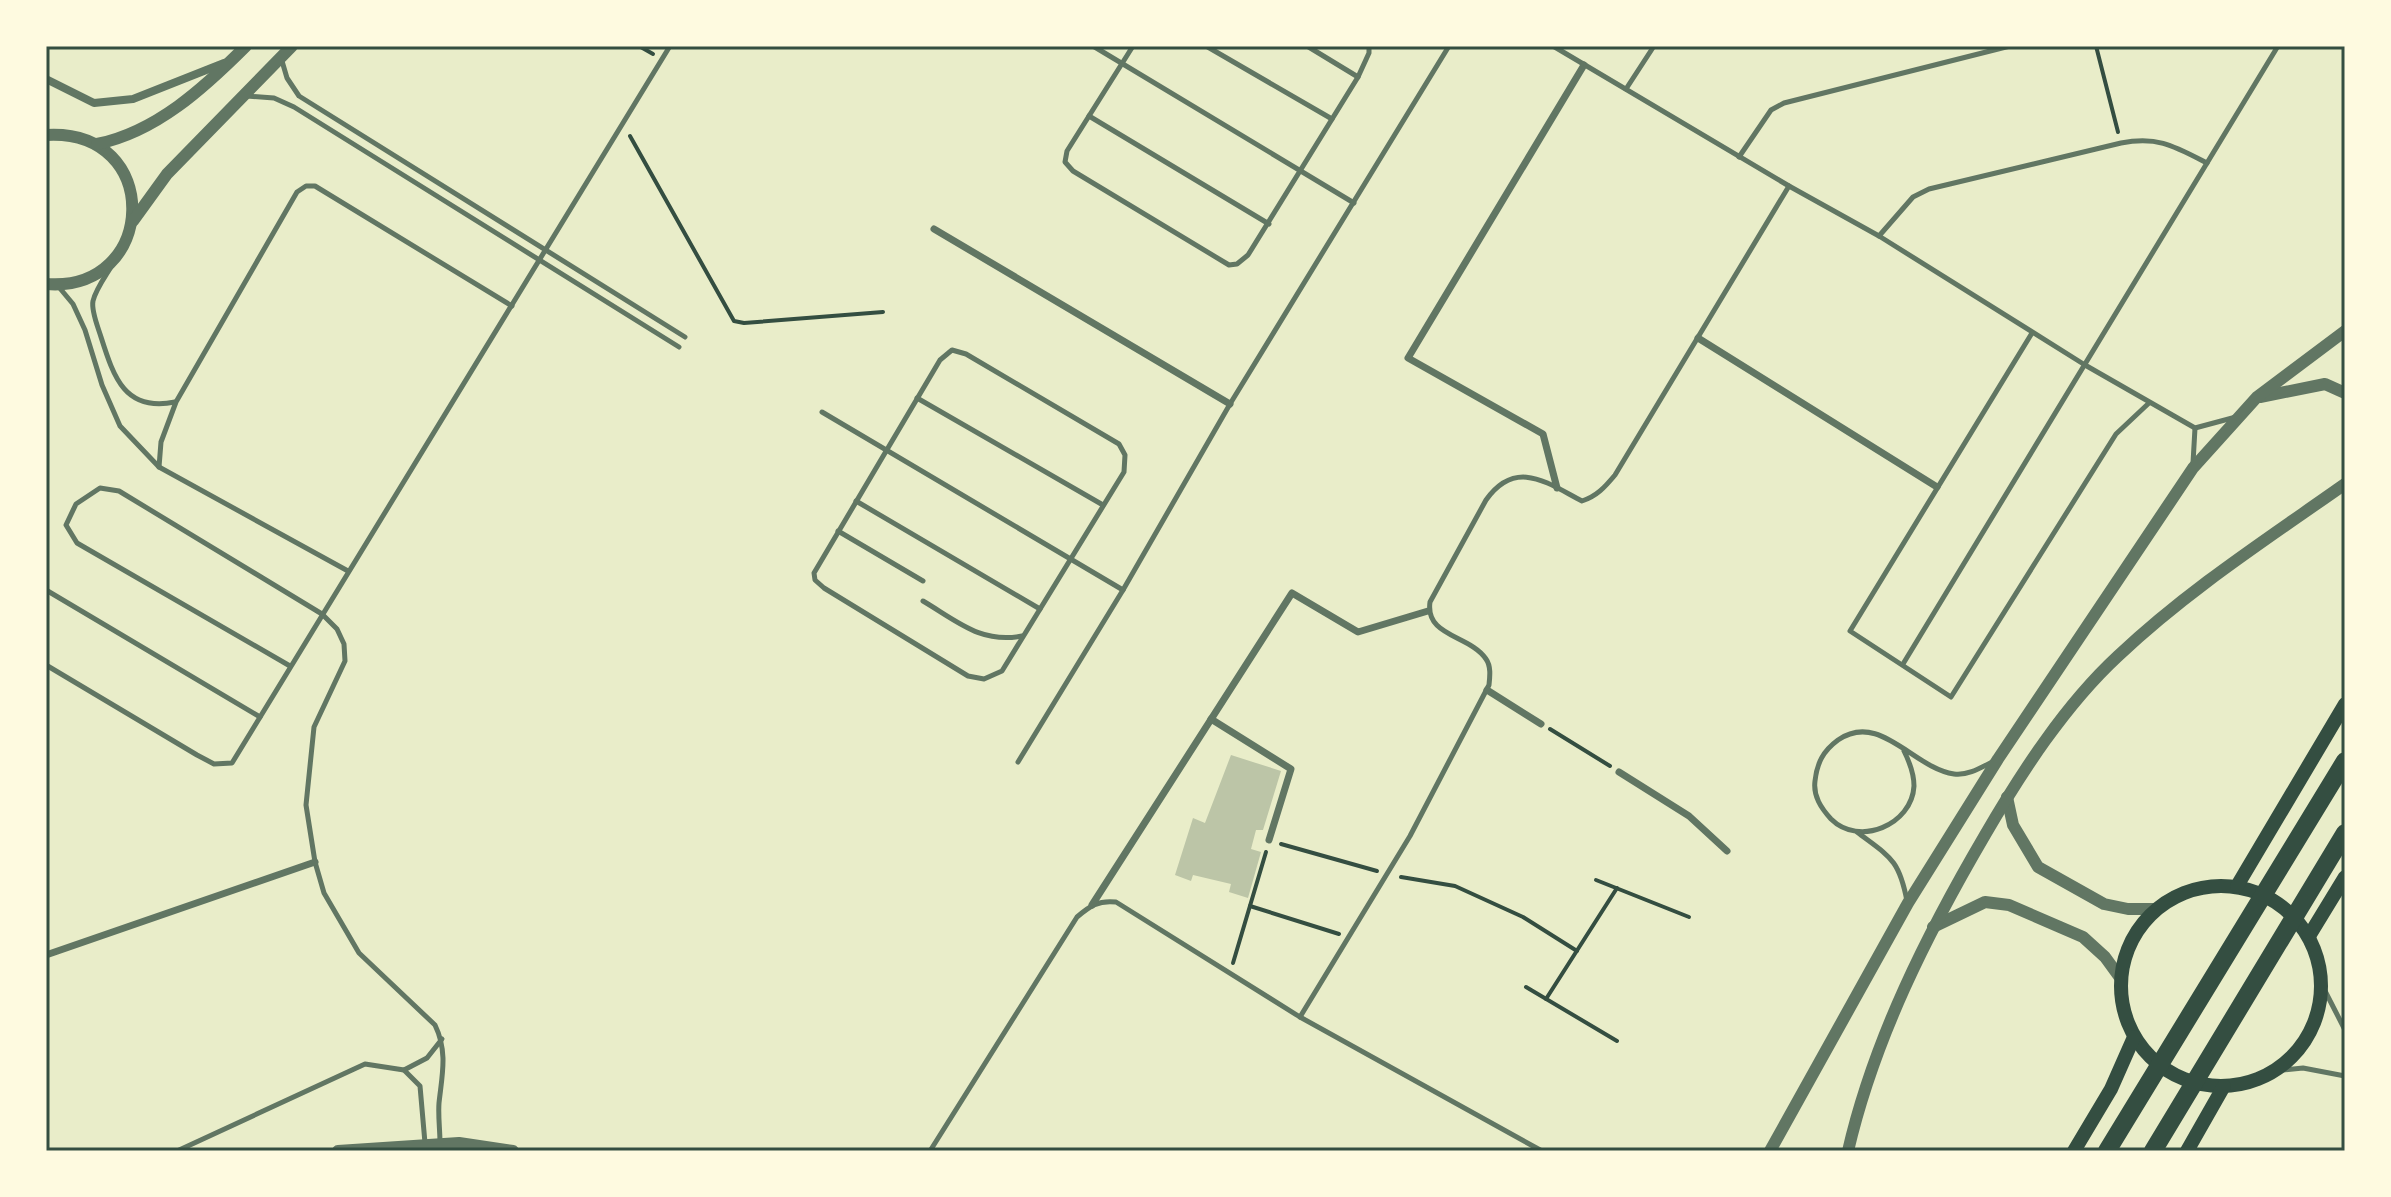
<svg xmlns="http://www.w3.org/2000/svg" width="2391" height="1197" font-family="Figtree,sans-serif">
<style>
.building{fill:#bcc5a7}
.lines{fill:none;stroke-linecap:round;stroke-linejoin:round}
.path{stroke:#344e41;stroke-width:4}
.service{stroke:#617663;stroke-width:5}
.pedestrian{stroke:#617663;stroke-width:7}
.minor{stroke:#617663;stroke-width:8}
.tertiary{stroke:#617663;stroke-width:12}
.secondary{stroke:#344e41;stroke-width:14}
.trunk{stroke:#344e41;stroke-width:18}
.neatline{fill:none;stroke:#344e41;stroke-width:3}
</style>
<rect width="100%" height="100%" fill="#e9edc9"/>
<polygon class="building" points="1231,755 1281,771 1263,830 1256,830 1251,849 1261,852 1248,898 1229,892 1231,884 1193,875 1191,881 1175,875 1193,818 1205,823"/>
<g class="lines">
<g class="path">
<polyline points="639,46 653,54"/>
<polyline points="2096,46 2118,132"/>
<polyline points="630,136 734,321 744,323 883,312"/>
<polyline points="1550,729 1610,766"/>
<polyline points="1281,844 1377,871"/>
<polyline points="1401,877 1455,886 1523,917 1577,951"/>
<polyline points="1596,880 1689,917"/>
<polyline points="1250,906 1339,934"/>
<polyline points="1233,963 1266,852"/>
<polyline points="1526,987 1617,1041"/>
<polyline points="1546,999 1617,888"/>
</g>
<g class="service">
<polyline points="1093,46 1354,203"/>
<polyline points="1133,46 1067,151 1065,162 1073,171 1229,265 1237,264 1248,255 1358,77 1369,53 1369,46"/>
<polyline points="1206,46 1332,119"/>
<polyline points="1307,46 1358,77"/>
<polyline points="1553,46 1789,186 1879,236 2085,365 2195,428 2236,417"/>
<polyline points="282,61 287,78 299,96 685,337"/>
<polyline points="1626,89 1654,46"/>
<polyline points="247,96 274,98 294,107 679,347"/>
<polyline points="1089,116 1269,224"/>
<polyline points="1739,157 1771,110 1784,103 2010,46"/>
<path d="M1879 236 1913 197 1929 189 2121 143C2158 136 2174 146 2207 163"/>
<path d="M111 267C105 277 96 289 93 301 91 311 98 327 101 337 114 378 125 412 175 402"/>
<polyline points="58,286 73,304 85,330 102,385 120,426 159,467 348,571"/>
<polyline points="2032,333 1850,631 1951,697 2116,434 2149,403"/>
<polygon points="952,350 966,354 1119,444 1125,455 1124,472 1002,671 984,679 968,676 824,588 815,580 814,573 940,360"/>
<polyline points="917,398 1103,505"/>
<polyline points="822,412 1123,590"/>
<polyline points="2193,463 2195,428"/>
<polyline points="159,467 161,442 176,402 297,192 306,186 315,186 512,306"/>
<polyline points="856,501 1040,609"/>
<polyline points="838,531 923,581"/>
<polyline points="46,590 260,717"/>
<path d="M923 601C957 621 981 644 1022 636"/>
<polyline points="1903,664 2278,46"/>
<polyline points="46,665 197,755 214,764 232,763 670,46"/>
<path d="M290 666 77 543 66 525 76 504 100 488 119 491 322 614 337 629 344 644 345 661 314 727 306 805 315 862 324 893 359 953 435 1025C448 1052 442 1075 439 1103 438 1116 440 1130 440 1143"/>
<path d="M1904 751C1910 763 1914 773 1914 786 1912 825 1859 847 1831 819 1821 808 1813 796 1815 781 1817 763 1823 751 1838 740 1880 711 1913 768 1954 774 1968 776 1982 767 1994 761"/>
<polyline points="1018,762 1123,590 1230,404 1449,46"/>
<path d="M1857 832C1890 857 1899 859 1907 901"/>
<polyline points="2322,985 2345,1030"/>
<path d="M1300 1017 1410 836 1489 685C1490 676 1491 666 1486 659 1470 635 1425 637 1430 602L1486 500C1516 458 1547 483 1582 501 1597 496 1605 487 1615 475L1789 186"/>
<polyline points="404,1070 427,1058 442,1039"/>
<polyline points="2274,1071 2303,1068 2345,1076"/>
<polyline points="177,1151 365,1064 404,1070 420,1086 425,1143"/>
<path d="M930 1151 1077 917C1090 906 1098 900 1116 902L1300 1017 1542 1151"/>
</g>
<g class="pedestrian">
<polyline points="934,229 1230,404"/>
<polyline points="1698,338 1937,487"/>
<polyline points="1557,488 1543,434 1408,358 1584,65"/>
<polyline points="1487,690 1541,724"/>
<polyline points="1211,719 1291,769 1269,840"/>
<polyline points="1619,772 1689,816 1727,851"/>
<polyline points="1092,905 1292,593 1358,632 1428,611"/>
<polyline points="46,955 315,862"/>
</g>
<polyline class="minor" points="46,79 94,103 133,99 224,63"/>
<g class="tertiary">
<path d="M46 135C164 128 158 293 46 284"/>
<path d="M97 144C156 132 204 88 246 46"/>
<polyline points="133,221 167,174 292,46"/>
<polyline points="2260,397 2325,384 2345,393"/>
<polyline points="2007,797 2013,825 2038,867 2104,904 2128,909 2156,909"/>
<polyline points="1933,927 1985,902 2009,905 2083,937 2105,957 2121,979"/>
<polyline points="338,1151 459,1143 513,1151"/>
<polyline points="1770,1151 1908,903 1998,759 2193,468 2257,397 2345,331"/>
<path d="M1848 1151C1874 1039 1927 934 1985 835 2021 773 2065 705 2118 656 2188 590 2267 539 2345 484"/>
</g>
<g class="secondary">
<circle cx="2221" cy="986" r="100"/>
<polyline points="2237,886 2345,704"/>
<polyline points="2309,936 2345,877"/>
<polyline points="2074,1151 2111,1089 2134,1037"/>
<polyline points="2187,1151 2224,1086"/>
</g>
<g class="trunk">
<polyline points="2107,1151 2345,761"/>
<polyline points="2153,1151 2345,833"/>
</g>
</g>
<rect width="2391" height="1197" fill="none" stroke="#fefae0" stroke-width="96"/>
<rect x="48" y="48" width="2295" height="1101" class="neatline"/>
</svg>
